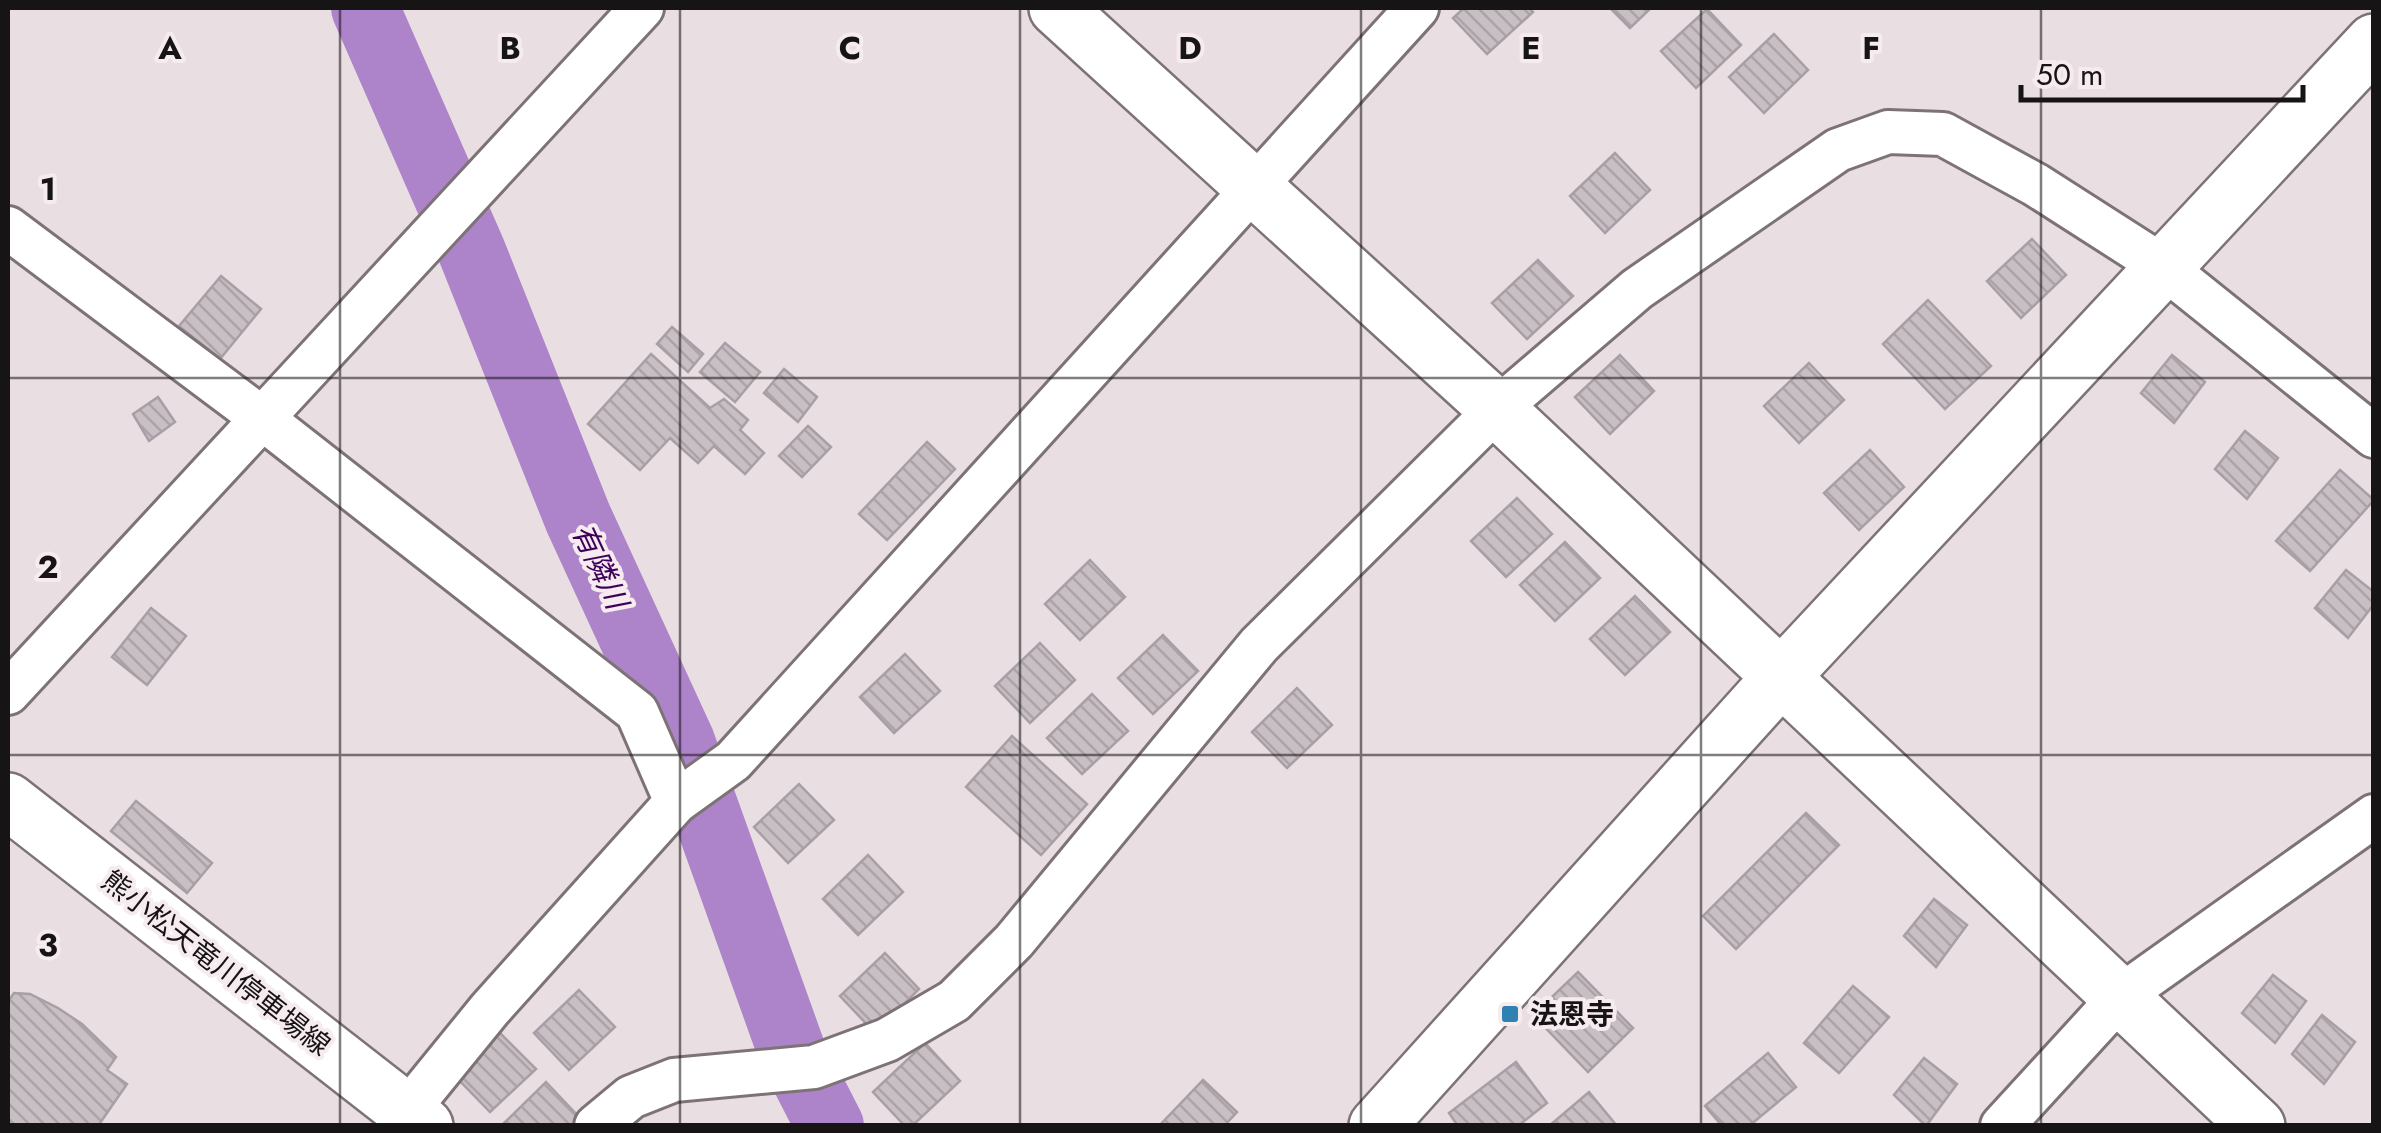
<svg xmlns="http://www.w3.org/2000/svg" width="2381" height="1133" font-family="Jost,'Noto Sans JP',sans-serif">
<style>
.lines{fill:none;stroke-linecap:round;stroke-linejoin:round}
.river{stroke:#ad84ca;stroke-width:68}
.building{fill:url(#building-back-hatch);stroke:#a79fa5;stroke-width:2.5}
.street-casing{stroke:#7d7376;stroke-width:48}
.secondary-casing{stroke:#7d7376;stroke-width:60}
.street{stroke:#fff;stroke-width:42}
.secondary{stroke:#fff;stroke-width:55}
.grid{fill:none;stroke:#171415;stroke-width:2.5;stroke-opacity:0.55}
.poi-dot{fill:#2e82b2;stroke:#f6ebee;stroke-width:4}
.labels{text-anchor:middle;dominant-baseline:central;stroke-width:8;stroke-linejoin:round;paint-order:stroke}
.street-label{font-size:28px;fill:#171415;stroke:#f6ebee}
.poi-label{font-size:28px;font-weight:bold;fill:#171415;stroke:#f6ebee;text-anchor:start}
.water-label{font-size:30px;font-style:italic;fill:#3e015a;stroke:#f6ebee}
.grid-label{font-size:32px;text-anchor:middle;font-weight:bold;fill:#171415;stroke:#f6ebee;stroke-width:8;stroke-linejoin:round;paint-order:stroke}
</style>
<defs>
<pattern id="building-back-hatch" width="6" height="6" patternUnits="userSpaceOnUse" patternTransform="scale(2.5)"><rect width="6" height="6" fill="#c8bfc5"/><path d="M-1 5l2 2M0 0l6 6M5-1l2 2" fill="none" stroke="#aba3a8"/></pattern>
</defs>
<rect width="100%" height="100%" fill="#e9dee1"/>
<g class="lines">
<polyline class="river" points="365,8 472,252 578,518 681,742 792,1052 830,1126"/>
</g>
<g class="building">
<polygon points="1464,8 1529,8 1533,12 1487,54 1453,18"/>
<polygon points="1610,8 1651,8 1630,28"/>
<polygon points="1707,9 1741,45 1696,88 1661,51"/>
<polygon points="1774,34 1808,70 1764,113 1729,77"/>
<polygon points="1615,153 1650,190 1605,233 1570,196"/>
<polygon points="2032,239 2066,275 2021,318 1987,281"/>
<polygon points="1538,260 1573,296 1527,339 1492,303"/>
<polygon points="221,276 261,309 220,359 179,326"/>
<polygon points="1928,300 1991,366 1945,409 1883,344"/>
<polygon points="672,327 703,354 688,372 657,344"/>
<polygon points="725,343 760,372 735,402 700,372"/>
<polygon points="651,354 710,408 724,399 748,420 740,430 764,453 745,474 714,446 698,463 670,438 640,470 588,424"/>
<polygon points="1620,355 1654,391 1610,434 1575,397"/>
<polygon points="2172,355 2205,382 2174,423 2141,393"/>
<polygon points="1809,363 1844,400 1799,443 1764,406"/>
<polygon points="784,369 817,397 798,422 764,393"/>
<polygon points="158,397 175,422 149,441 133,414"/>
<polygon points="808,426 831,447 802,477 779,456"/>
<polygon points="2245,431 2278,458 2247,499 2215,469"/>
<polygon points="927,442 955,469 887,540 859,514"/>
<polygon points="1870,450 1904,487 1859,530 1824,493"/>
<polygon points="2340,470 2374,500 2310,571 2276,541"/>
<polygon points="1517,498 1552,534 1506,577 1471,541"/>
<polygon points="1565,542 1600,578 1555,621 1520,585"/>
<polygon points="1090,560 1125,597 1080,640 1045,604"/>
<polygon points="2346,570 2374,592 2374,604 2348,638 2315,608"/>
<polygon points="1635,596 1670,632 1625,675 1590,639"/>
<polygon points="151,608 186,636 147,685 112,657"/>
<polygon points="1163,635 1198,671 1153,714 1118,678"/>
<polygon points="1040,643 1075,680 1030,723 995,686"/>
<polygon points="905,654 940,691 894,733 860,697"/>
<polygon points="1297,688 1332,725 1287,768 1252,732"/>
<polygon points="1092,694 1128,731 1082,774 1047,738"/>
<polygon points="1012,736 1087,804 1041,855 966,787"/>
<polygon points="799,784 834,820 788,863 754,827"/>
<polygon points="136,801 212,863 187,893 111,831"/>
<polygon points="1806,813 1839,845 1736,949 1703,916"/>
<polygon points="868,855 903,892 858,935 823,899"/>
<polygon points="1934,899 1967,925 1936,967 1904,936"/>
<polygon points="885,953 919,989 875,1033 840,996"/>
<polygon points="1578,972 1633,1028 1588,1072 1533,1015"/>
<polygon points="2273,975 2306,1001 2275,1043 2242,1013"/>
<polygon points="1853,986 1889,1017 1839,1073 1804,1043"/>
<polygon points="579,990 615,1027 569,1070 534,1033"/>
<polygon points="14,993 30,994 58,1008 82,1024 116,1057 107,1070 127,1084 98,1126 8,1126 8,1002"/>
<polygon points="2322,1015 2355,1042 2324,1084 2292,1054"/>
<polygon points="500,1033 536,1069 490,1112 455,1076"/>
<polygon points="925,1043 960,1081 912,1126 905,1126 873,1092"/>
<polygon points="1768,1053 1796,1087 1749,1126 1722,1126 1705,1106"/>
<polygon points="1924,1058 1957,1084 1926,1126 1894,1095"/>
<polygon points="1516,1062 1547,1103 1518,1126 1458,1126 1449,1113"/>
<polygon points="1203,1080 1237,1112 1224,1126 1159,1126"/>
<polygon points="546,1082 581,1119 575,1126 502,1125"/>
<polygon points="1589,1092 1617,1126 1549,1126"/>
</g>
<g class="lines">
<defs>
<g id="street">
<polyline points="8,228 263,419 637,712 676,802"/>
<polyline points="8,693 642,8"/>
<polyline points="407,1111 490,1009 676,802 733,761 1417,8"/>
<polyline points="596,1126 631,1097 674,1080 814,1067 887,1040 954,1001 1014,941 1259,645 1497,409 1637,289 1838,150 1888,132 1943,134 2036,185 2161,265 2374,436"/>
<polyline points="2002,1126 2122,995 2374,816"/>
</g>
<g id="secondary">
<polyline points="1057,8 1497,409 2257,1126"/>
<polyline points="8,801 425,1126"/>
<polyline points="1377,1126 1783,675 2374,42"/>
</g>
</defs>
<use href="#street" class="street-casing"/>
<use href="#secondary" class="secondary-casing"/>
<use href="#street" class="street"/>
<use href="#secondary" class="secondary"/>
</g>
<path class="grid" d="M340 8V1126M680 8V1126M1020 8V1126M1361 8V1126M1701 8V1126M2041 8V1126M8 378H2374M8 755H2374"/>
<rect class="poi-dot" x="1500" y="1004" width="20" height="20" rx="5"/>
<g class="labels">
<g class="street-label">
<text transform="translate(216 963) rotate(38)">熊小松天竜川停車場線</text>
</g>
<g class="poi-label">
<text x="1530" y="1014">法恩寺</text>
</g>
<g class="water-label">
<text transform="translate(600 566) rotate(65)">有隣川</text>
</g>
</g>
<g class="grid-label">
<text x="170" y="59">A</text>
<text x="510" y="59">B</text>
<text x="850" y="59">C</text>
<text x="1190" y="59">D</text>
<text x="1531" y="59">E</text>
<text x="1871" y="59">F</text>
<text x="48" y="200">1</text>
<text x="48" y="578">2</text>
<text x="48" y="956">3</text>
</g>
<rect width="2381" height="1133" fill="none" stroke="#171415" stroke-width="20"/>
<path d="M2021 85v15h282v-15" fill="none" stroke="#171415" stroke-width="5"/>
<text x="2036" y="85" font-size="30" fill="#171415" stroke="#f6ebee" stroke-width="8" paint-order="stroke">50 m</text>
</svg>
